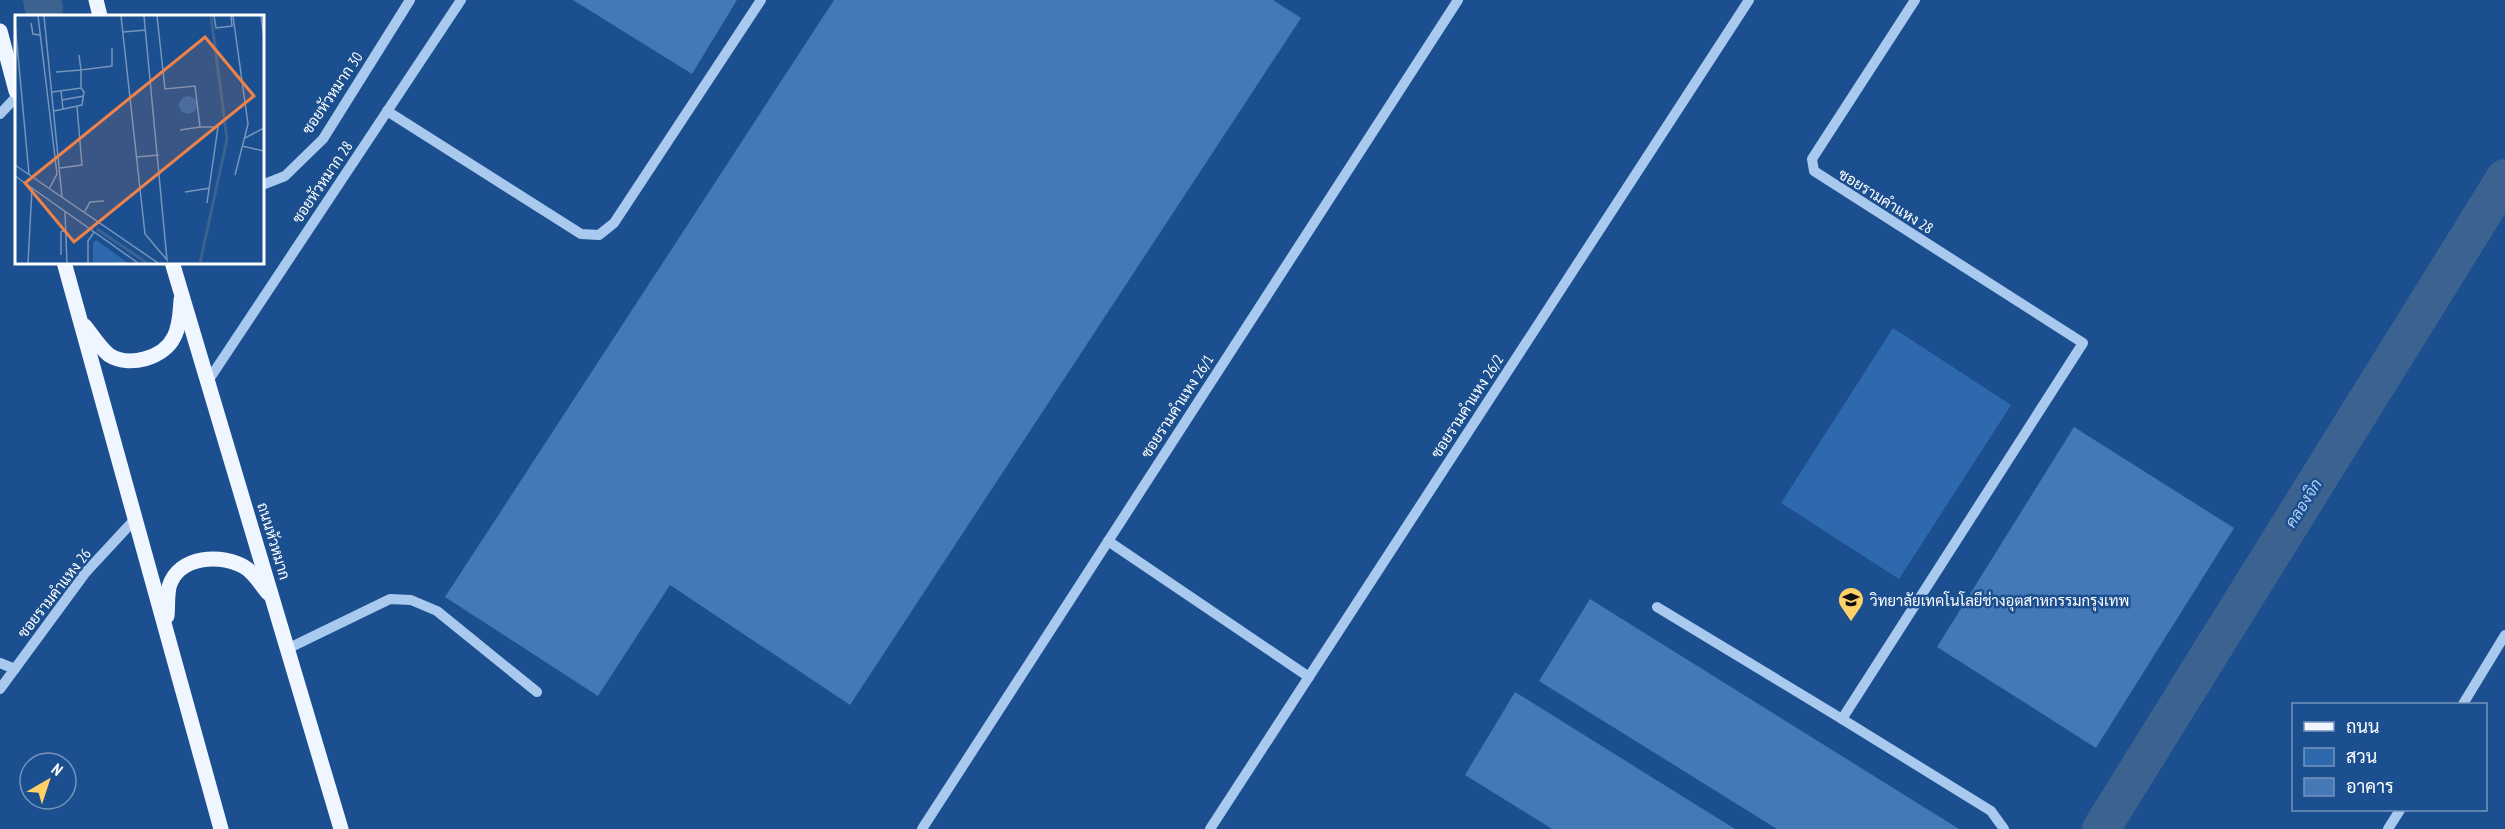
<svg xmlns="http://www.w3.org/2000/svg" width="2505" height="829" font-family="'PT Sans Narrow',Sarabun,sans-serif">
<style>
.green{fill:#2e69ad}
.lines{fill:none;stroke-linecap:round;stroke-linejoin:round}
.canal{stroke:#3c6290;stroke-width:38}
.building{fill:#4478b7}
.minor{stroke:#a9c9ee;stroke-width:10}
.major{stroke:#f0f6ff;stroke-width:15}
.labels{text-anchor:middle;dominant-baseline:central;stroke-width:5;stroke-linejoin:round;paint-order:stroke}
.street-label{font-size:15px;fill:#fff;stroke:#1b4f8f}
.poi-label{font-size:15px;fill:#fff;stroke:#1b4f8f;text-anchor:start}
.water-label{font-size:16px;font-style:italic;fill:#b5d3f5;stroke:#1b4f8f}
.inset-river{fill:none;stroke:#3c6290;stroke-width:3}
.inset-road{fill:none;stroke:#7695bc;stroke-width:1.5}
.view{fill:#ee8249;fill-opacity:0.15;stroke:#ee8249;stroke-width:3}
.inset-edge{fill:none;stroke:#fff;stroke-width:3}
</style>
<rect width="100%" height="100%" fill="#1b4f8f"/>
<polygon class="green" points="1893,328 2011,405 1899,579 1781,503"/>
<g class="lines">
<g class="canal">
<polyline points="42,0 44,9"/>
<polyline points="2101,829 2505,178"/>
</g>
</g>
<g class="building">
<polygon points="573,0 737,0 692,74"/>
<polygon points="834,0 1273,0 1301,18 850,705 670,585 598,696 445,597"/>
<polygon points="2074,427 2234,528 2096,748 1937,647"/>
<polygon points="1590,599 1959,829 1777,829 1539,681"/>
<polygon points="1515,692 1735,829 1552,829 1465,775"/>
</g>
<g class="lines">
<g class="minor">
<polyline points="1915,0 1812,159 1814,171 2083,343 1842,719 1991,811 2004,829"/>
<polyline points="387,111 581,234 599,235 614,223 761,0"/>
<polyline points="0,114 16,97"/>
<polyline points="262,185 285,176 323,139 410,0"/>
<polyline points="208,381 461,0"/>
<polyline points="1108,541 1309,677"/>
<polyline points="1657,607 1842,719"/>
<polyline points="287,649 390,599 411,600 437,611 537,692"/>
<polyline points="0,663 15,669"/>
<polyline points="0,689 86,572 136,518"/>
<polyline points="2463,704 2505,635"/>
<polyline points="922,829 1458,0"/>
<polyline points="1210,829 1749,0"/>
<polyline points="2388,829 2400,810"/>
</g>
<g class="major">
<polyline points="96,0 100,16"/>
<polyline points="0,31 16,91"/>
<polyline points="64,262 221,829"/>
<polyline points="172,262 341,829"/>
<path d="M85 326C92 335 100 348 109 355 129 368 164 358 174 337 180 326 180 312 181 300"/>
<path d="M167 616C168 607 167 596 169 587 178 555 223 553 246 568 255 574 261 585 268 593"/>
</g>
</g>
<defs>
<symbol id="university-pin" viewBox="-11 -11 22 30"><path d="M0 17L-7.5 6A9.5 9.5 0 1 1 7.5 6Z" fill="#ffd166" stroke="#1b4f8f"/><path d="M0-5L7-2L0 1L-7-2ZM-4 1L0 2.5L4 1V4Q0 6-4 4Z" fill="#111"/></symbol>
</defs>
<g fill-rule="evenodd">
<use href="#university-pin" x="1836" y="585" width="30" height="40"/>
</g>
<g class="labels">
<g class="street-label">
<text transform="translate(332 93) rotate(-56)">ซอยหัวหมาก 30</text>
<text transform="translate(322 182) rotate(-56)">ซอยหัวหมาก 28</text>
<text transform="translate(1886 201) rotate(32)">ซอยรามคำแหง 28</text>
<text transform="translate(1177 406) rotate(-57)">ซอยรามคำแหง 26/1</text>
<text transform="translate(1467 406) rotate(-57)">ซอยรามคำแหง 26/2</text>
<text transform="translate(274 541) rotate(73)">ถนนหัวหมาก</text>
<text transform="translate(54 593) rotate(-52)">ซอยรามคำแหง 26</text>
</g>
<g class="poi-label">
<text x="1870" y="600">วิทยาลัยเทคโนโลยีช่างอุตสาหกรรมกรุงเทพ</text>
</g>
<g class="water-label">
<text transform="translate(2303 503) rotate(-58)">คลองจิก</text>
</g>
</g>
<g transform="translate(15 15)">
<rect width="249" height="249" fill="#1b4f8f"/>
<path d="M164 90a9 9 0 1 1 18 0a9 9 0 1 1-18 0ZM81 225 113 248H78V228Z" fill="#2e69ad"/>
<path class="inset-river" d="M82 214 132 248M185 248 212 124 196 1"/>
<path class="inset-road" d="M23 1 42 159 34 174M29 1 47 182M106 1 130 219 152 245 129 1M142 1 150 74 180 71 185 112H203L192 188M199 1 201 13 217 11 216 1M218 1 233 109 220 160M246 1 249 24M0 8 14 159M16 8 18 19 25 20M108 17 131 15M64 40 66 55 97 51V33M41 57 66 55V73M46 76 48 94M37 77 66 73 69 77 67 90 39 96M47 85 69 81M165 115 185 112M230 123 249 113M227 131 249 136M121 142 144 140M0 150 143 248M45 153 67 150 62 92M0 161 123 248M170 177 195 173M50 197 52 248M69 198 75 187 89 186M46 240V217L50 215M13 248 17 173M73 248V226L79 217"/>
<path class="view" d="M190 22 239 81 59 227 10 168Z"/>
<rect width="249" height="249" class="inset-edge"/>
</g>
<rect x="2292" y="703" width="195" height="108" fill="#1b4f8f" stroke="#7695bc" stroke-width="1.5"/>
<rect x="2304" y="722" width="30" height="9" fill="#f0f6ff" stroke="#7695bc" stroke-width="1.5"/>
<text x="2346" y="733" font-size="18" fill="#ffffff">ถนน</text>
<rect x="2304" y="748" width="30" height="18" fill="#2e69ad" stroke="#7695bc" stroke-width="1.5"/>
<text x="2346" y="763" font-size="18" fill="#ffffff">สวน</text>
<rect x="2304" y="778" width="30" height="18" fill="#4478b7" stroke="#7695bc" stroke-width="1.5"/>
<text x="2346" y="793" font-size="18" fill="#ffffff">อาคาร</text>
<g transform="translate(48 781) rotate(39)"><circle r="28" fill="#1b4f8f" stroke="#7695bc" stroke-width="1.5"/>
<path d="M0-4.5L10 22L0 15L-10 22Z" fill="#ffd166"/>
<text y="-9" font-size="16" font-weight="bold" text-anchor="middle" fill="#ffffff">N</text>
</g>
</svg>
